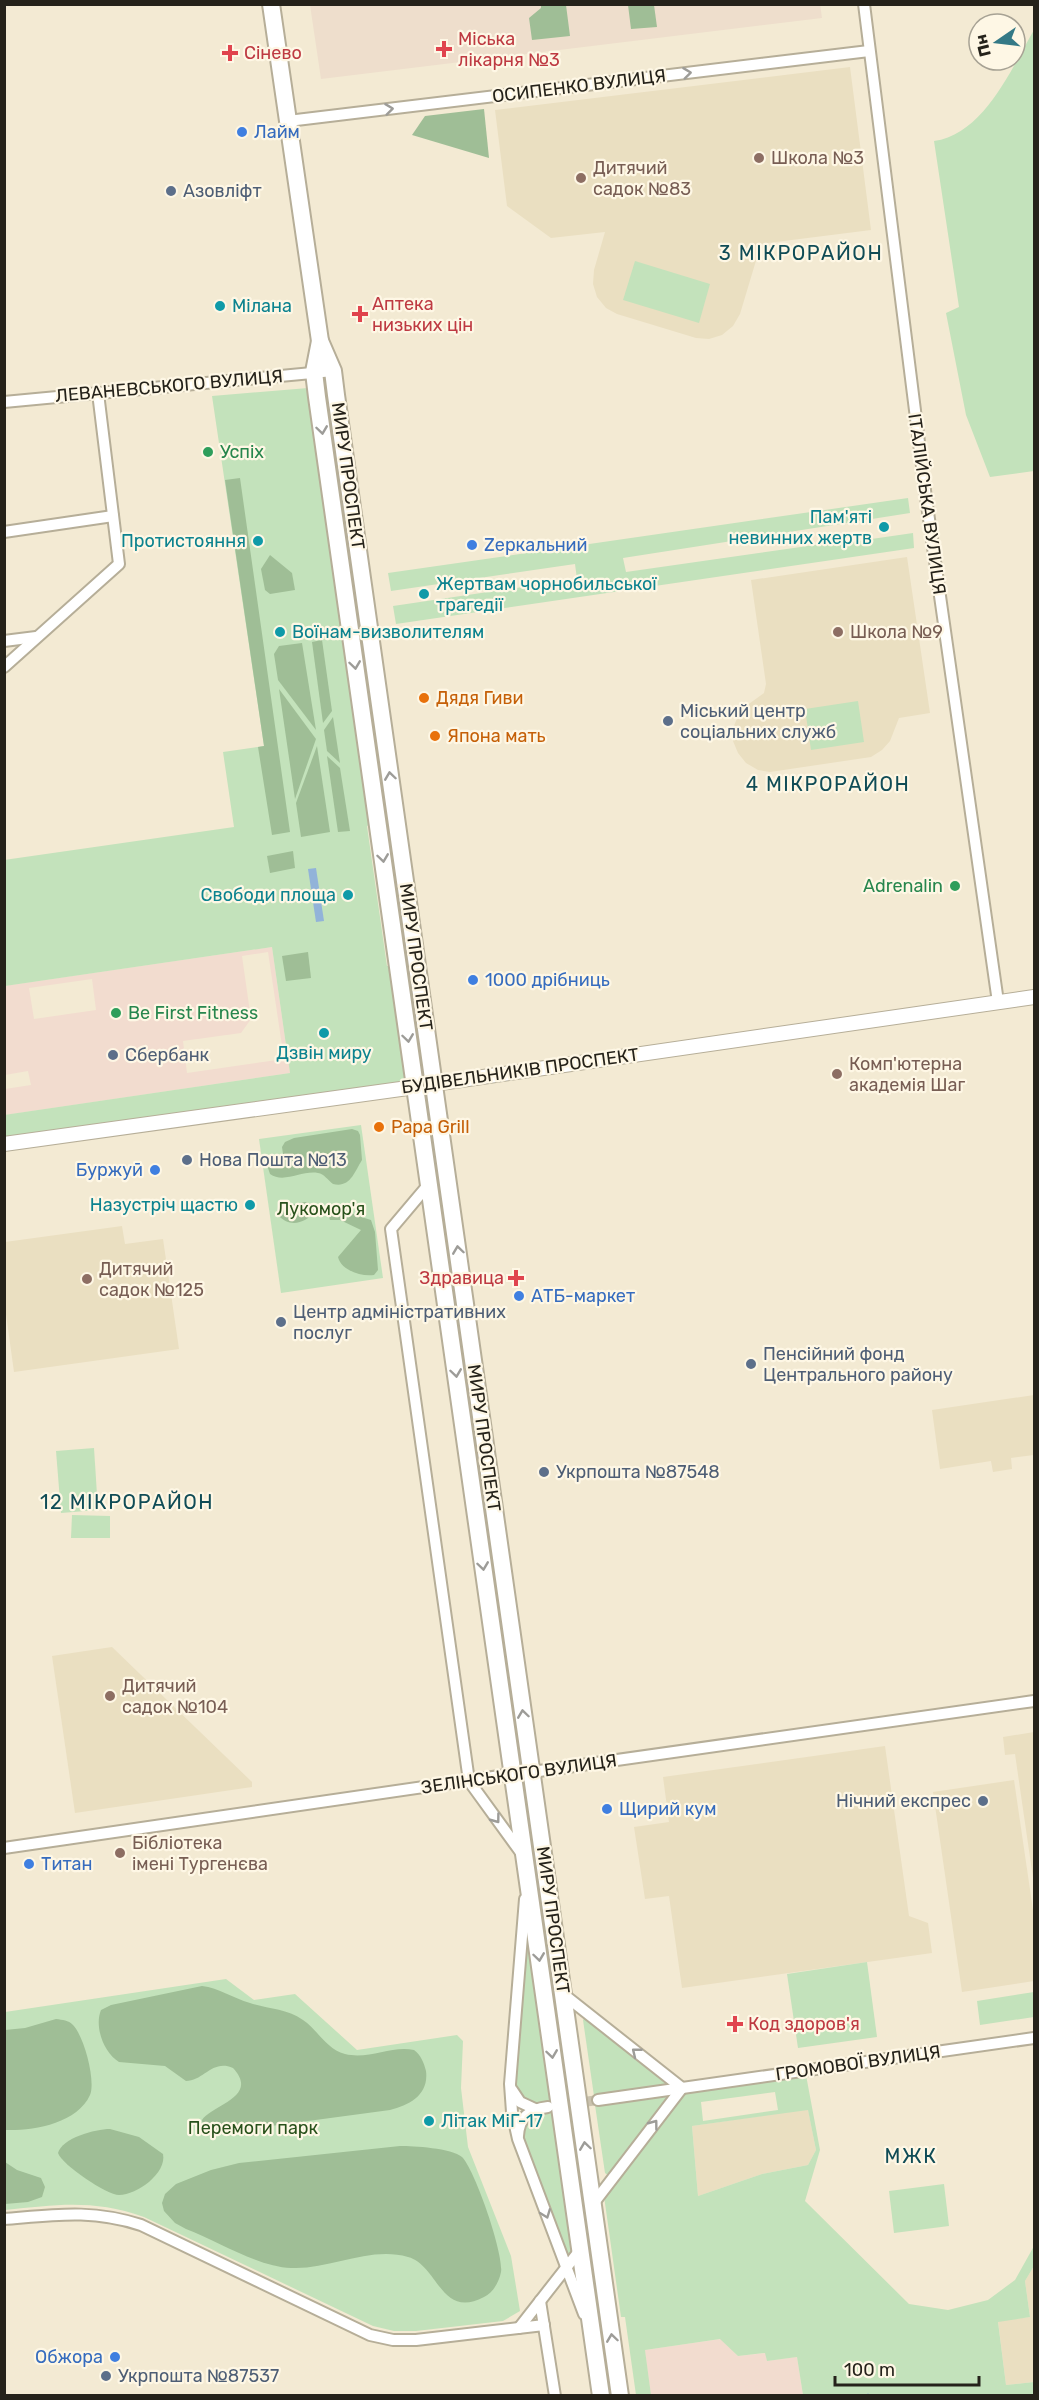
<svg xmlns="http://www.w3.org/2000/svg" width="1039" height="2400" font-family="Rubik,sans-serif">
<style>
.commercial{fill:#f2dccf;fill-rule:evenodd}
.built{fill:#eadfc1}
.medical{fill:#eedecc}
.green{fill:#c3e2bb;fill-rule:evenodd}
.forest{fill:#9fbe96}
.water{fill:#92b3d9}
.lines{fill:none;stroke-linecap:round;stroke-linejoin:round}
.stream{stroke:#92b3d9;stroke-width:3}
.minor-tunnel{stroke:#cac2ae;stroke-width:10;stroke-dasharray:10 5;stroke-linecap:butt}
.minor-casing{stroke:#b6ae98;stroke-width:14}
.major-casing{stroke:#b6ae98;stroke-width:16}
.highway-casing{stroke:#b6ae98;stroke-width:20}
.minor{stroke:#fff;stroke-width:10}
.major{stroke:#fff;stroke-width:14}
.highway{stroke:#fff;stroke-width:16}
.oneway{stroke:#9d9c98}
.health-dot{fill:#e0444e;stroke:#fef7e5;stroke-width:2}
.shop-dot{fill:#3f7fe0;stroke:#fef7e5;stroke-width:2}
.education-dot{fill:#8d6e63;stroke:#fef7e5;stroke-width:2}
.service-dot{fill:#5c6f8a;stroke:#fef7e5;stroke-width:2}
.culture-dot{fill:#0f9aa8;stroke:#fef7e5;stroke-width:2}
.leisure-dot{fill:#2e9e5b;stroke:#fef7e5;stroke-width:2}
.food-dot{fill:#e8710a;stroke:#fef7e5;stroke-width:2}
.labels{text-anchor:middle;dominant-baseline:central;stroke-width:4.5;stroke-linejoin:round;paint-order:stroke}
.health-label{font-size:18px;fill:#be3a42;stroke:#fef7e5;text-anchor:start}
.street-label{font-size:18px;fill:#25221a;stroke:#fef7e5}
.shop-label{font-size:18px;fill:#366cbe;stroke:#fef7e5;text-anchor:start}
.education-label{font-size:18px;fill:#785e54;stroke:#fef7e5;text-anchor:start}
.service-label{font-size:18px;fill:#4e5e75;stroke:#fef7e5;text-anchor:start}
.culture-label{font-size:18px;fill:#0d838f;stroke:#fef7e5;text-anchor:start}
.leisure-label{font-size:18px;fill:#27864d;stroke:#fef7e5;text-anchor:start}
.food-label{font-size:18px;fill:#c56008;stroke:#fef7e5;text-anchor:start}
.park-label{font-size:18px;fill:#28511b;stroke:#fef7e5}
.neighbourhood-label{font-size:20px;letter-spacing:1.5px;fill:#104c56;stroke:#fef7e5}
</style>
<rect width="100%" height="100%" fill="#f3ead3"/>
<g class="commercial">
<path d="M272 947 290 1073 5 1115V1089L31 1085 28 1071 5 1075 4 986ZM268 952 284 1059 187 1073 183 1041 241 1033 251 1019 242 956ZM92 979 96 1010 34 1019 29 988Z"/>
<polygon points="721,2339 738,2356 766,2353 767,2361 797,2357 803,2395 651,2395 645,2350"/>
</g>
<g class="built">
<polygon points="850,67 871,230 761,244 740,314 733,326 722,335 709,339 696,338 617,314 606,308 597,297 593,284 594,270 605,232 551,238 507,206 495,110"/>
<polygon points="907,557 930,713 899,718 890,741 882,750 871,757 770,772 758,770 746,763 738,753 733,741 733,728 738,716 746,706 764,693 766,684 751,580"/>
<polygon points="122,1226 125,1244 163,1239 179,1349 14,1372 5,1307 5,1242"/>
<polygon points="1034,1395 1034,1455 1011,1458 1012,1469 993,1472 991,1461 940,1469 932,1410"/>
<polygon points="112,1647 252,1782 252,1787 75,1813 52,1656"/>
<polygon points="1034,1732 1034,1877 1033,1878 1015,1754 1005,1755 1003,1737"/>
<polygon points="885,1746 909,1916 928,1923 932,1953 682,1988 669,1896 645,1899 634,1827 669,1822 663,1777"/>
<polygon points="1014,1780 1034,1917 1034,1981 962,1992 933,1792"/>
<polygon points="808,2109 816,2150 808,2165 762,2174 698,2196 692,2126"/>
<polygon points="1034,2266 1034,2382 1006,2385 998,2321 1030,2317 1025,2281"/>
</g>
<polygon class="medical" points="820,4 822,18 321,79 310,5"/>
<g class="green">
<path d="M1034 30V471L990 477 966 415 946 313 959 307 934 141C984 134 1011 69 1034 30Z"/>
<polygon points="635,261 710,284 699,323 623,300"/>
<polygon points="308,388 371,824 367,826 387,966 391,966 408,1082 5,1139 4,1115 290,1073 272,947 5,986 4,860 234,827 223,752 264,746 212,396"/>
<polygon points="908,498 910,513 623,558 626,572 829,543 830,545 913,533 914,548 396,624 393,606 577,579 575,564 391,591 388,573"/>
<polygon points="858,701 864,742 811,750 805,709"/>
<polygon points="361,1125 383,1278 281,1293 259,1139"/>
<polygon points="94,1448 98,1510 61,1513 56,1451"/>
<polygon points="72,1515 110,1516 110,1538 71,1538"/>
<path d="M526 1928 551 2103C533 2106 520 2101 514 2083Z"/>
<polygon points="867,1962 877,2037 798,2048 787,1974"/>
<path d="M226 1979 254 2000 295 1994 357 2050 457 2035 463 2041 461 2088 468 2147 511 2256 520 2311 503 2321 416 2331H394L373 2326 144 2217C92 2199 57 2205 5 2210V2012Z"/>
<polygon points="1034,1992 1034,2017 980,2025 977,2001"/>
<polygon points="586,2016 672,2085 594,2096 583,2020"/>
<path d="M806 2075 820 2150 805 2201 909 2304 948 2310 988 2300 1015 2280 1034 2246V2266L1025 2281 1030 2317 998 2322 1006 2385 1034 2382V2395H803L797 2357 767 2361 765 2353 738 2356 720 2339 645 2350 651 2395H636L625 2317H621L604 2196 685 2092ZM775 2092 778 2110 703 2121 701 2102ZM808 2110 816 2150 808 2165 762 2174 698 2196 692 2126Z"/>
<polygon points="671,2094 609,2176 605,2173 595,2105"/>
<path d="M552 2110 572 2254 568 2260 522 2140C525 2117 531 2116 552 2110Z"/>
<polygon points="944,2184 949,2226 894,2233 889,2191"/>
</g>
<g class="forest">
<polygon points="541,5 566,5 570,36 532,40 529,18 541,8"/>
<polygon points="628,5 654,5 657,27 631,29"/>
<polygon points="484,109 489,158 412,135 425,116"/>
<polygon points="240,478 290,832 272,835 258,747 264,746 225,480"/>
<polygon points="270,555 292,573 295,590 270,594 265,590 261,569"/>
<polygon points="322,640 332,711 323,723 312,642"/>
<polygon points="302,643 316,730 278,680 274,654 279,646"/>
<polygon points="279,689 316,739 295,799"/>
<polygon points="333,717 340,763 327,751 324,730"/>
<polygon points="317,746 330,832 301,837 296,803"/>
<polygon points="327,756 340,768 350,831 338,832"/>
<polygon points="293,851 295,868 270,873 267,856"/>
<polygon points="308,952 311,978 286,981 282,956"/>
<path d="M352 1129 358 1131 360 1135 362 1160C354 1173 350 1188 333 1184 328 1180 324 1174 318 1173 302 1170 284 1184 270 1174L267 1165 281 1159 283 1154 282 1147 285 1142 294 1138Z"/>
<path d="M305 1202 312 1204 315 1211C306 1223 290 1228 279 1216L278 1211 283 1206Z"/>
<path d="M343 1207 355 1215 371 1220 375 1232 378 1270 374 1275C361 1277 341 1270 338 1257L361 1230 340 1220H330L328 1214 332 1209Z"/>
<path d="M202 1986C219 1988 233 1998 250 2003 268 2009 286 2008 303 2020 318 2030 326 2049 345 2054 369 2060 392 2045 414 2050 421 2055 424 2063 426 2071 429 2095 410 2105 390 2110L210 2134 203 2128 202 2120C212 2105 260 2097 233 2068 212 2059 204 2081 186 2081L165 2066 119 2062C104 2053 94 2027 101 2010L111 2005Z"/>
<path d="M56 2019C63 2020 68 2020 73 2025 84 2036 96 2081 90 2095 77 2124 32 2131 5 2130V2030L25 2028Z"/>
<path d="M110 2129 139 2137 163 2154C167 2173 137 2195 119 2195 107 2195 62 2165 58 2153 62 2138 95 2129 110 2129Z"/>
<path d="M400 2146C413 2146 452 2148 462 2157 475 2170 504 2254 501 2272 499 2282 493 2293 484 2297 441 2320 438 2265 408 2257 369 2246 330 2270 291 2268 258 2267 218 2241 186 2229L175 2223 164 2211 162 2203 165 2194 176 2184 211 2170 239 2163Z"/>
<polygon points="5,2162 17,2170 41,2178 45,2187 42,2197 28,2202 5,2204"/>
</g>
<polygon class="water" points="316,868 324,921 316,922 308,869"/>
<g class="lines">
<polyline class="stream" points="868,2395 868,2396"/>
<polyline class="minor-tunnel" points="554,2106 598,2100"/>
<defs>
<g id="minor">
<polyline points="864,4 926,498 998,1002"/>
<polyline points="288,121 869,51"/>
<polyline points="4,402 333,371"/>
<polyline points="4,532 113,516"/>
<polyline points="4,641 36,637"/>
<polyline points="4,667 119,564 98,393"/>
<polyline points="429,1184 391,1229 469,1781 522,1854"/>
<polyline points="532,1772 1034,1701"/>
<polyline points="4,1848 513,1774"/>
<polyline points="525,1899 510,2084 512,2112 518,2139 584,2314"/>
<polyline points="563,1994 682,2088"/>
<polyline points="512,2090 520,2102 535,2109"/>
<polyline points="598,2100 1034,2038"/>
<path d="M518 2136C519 2117 530 2109 548 2107"/>
<polyline points="593,2204 682,2088"/>
<path d="M4 2219C55 2215 91 2209 141 2225L370 2335 393 2340H416L544 2325"/>
<polyline points="540,2301 555,2396"/>
<polyline points="519,2328 580,2250"/>
</g>
<g id="major">
<polyline points="434,1084 1034,997"/>
<polyline points="4,1144 415,1087"/>
</g>
<g id="highway">
<polyline points="271,4 320,341 333,371 336,395 620,2396"/>
<polyline points="320,341 314,372 317,397 601,2396"/>
</g>
</defs>
<use href="#minor" class="minor-casing"/>
<use href="#major" class="major-casing"/>
<use href="#highway" class="highway-casing"/>
<use href="#minor" class="minor"/>
<use href="#major" class="major"/>
<use href="#highway" class="highway"/>
</g>
<defs><path id="oneway-chevron" d="M-2-3.5L2.5 0L-2 3.5" fill="none" stroke-width="1.6" stroke-linecap="round" stroke-linejoin="round" transform="scale(1.5)"/></defs>
<g class="oneway">
<use href="#oneway-chevron" transform="translate(687 73) rotate(-7)"/>
<use href="#oneway-chevron" transform="translate(389 109) rotate(-7)"/>
<use href="#oneway-chevron" transform="translate(322 430) rotate(82)"/>
<use href="#oneway-chevron" transform="translate(355 665) rotate(82)"/>
<use href="#oneway-chevron" transform="translate(390 776) rotate(-98)"/>
<use href="#oneway-chevron" transform="translate(383 858) rotate(82)"/>
<use href="#oneway-chevron" transform="translate(408 1038) rotate(82)"/>
<use href="#oneway-chevron" transform="translate(458 1250) rotate(-98)"/>
<use href="#oneway-chevron" transform="translate(456 1373) rotate(82)"/>
<use href="#oneway-chevron" transform="translate(483 1566) rotate(82)"/>
<use href="#oneway-chevron" transform="translate(523 1714) rotate(-98)"/>
<use href="#oneway-chevron" transform="translate(496 1819) rotate(53)"/>
<use href="#oneway-chevron" transform="translate(539 1957) rotate(82)"/>
<use href="#oneway-chevron" transform="translate(636 2052) rotate(-141)"/>
<use href="#oneway-chevron" transform="translate(552 2054) rotate(82)"/>
<use href="#oneway-chevron" transform="translate(654 2124) rotate(-53)"/>
<use href="#oneway-chevron" transform="translate(585 2146) rotate(-98)"/>
<use href="#oneway-chevron" transform="translate(546 2214) rotate(69)"/>
<use href="#oneway-chevron" transform="translate(612 2338) rotate(-98)"/>
</g>
<g class="health-dot">
<path d="M441 40h6v6h6v6h-6v6h-6v-6h-6v-6h6z"/>
<path d="M227 44h6v6h6v6h-6v6h-6v-6h-6v-6h6z"/>
<path d="M357 305h6v6h6v6h-6v6h-6v-6h-6v-6h6z"/>
<path d="M513 1269h6v6h6v6h-6v6h-6v-6h-6v-6h6z"/>
<path d="M732 2015h6v6h6v6h-6v6h-6v-6h-6v-6h6z"/>
</g>
<g class="shop-dot">
<circle cx="242" cy="132" r="6"/>
<circle cx="472" cy="545" r="6"/>
<circle cx="473" cy="980" r="6"/>
<circle cx="155" cy="1170" r="6"/>
<circle cx="519" cy="1296" r="6"/>
<circle cx="607" cy="1809" r="6"/>
<circle cx="29" cy="1864" r="6"/>
<circle cx="115" cy="2357" r="6"/>
</g>
<g class="education-dot">
<circle cx="759" cy="158" r="6"/>
<circle cx="581" cy="178" r="6"/>
<circle cx="838" cy="632" r="6"/>
<circle cx="837" cy="1074" r="6"/>
<circle cx="87" cy="1279" r="6"/>
<circle cx="110" cy="1696" r="6"/>
<circle cx="120" cy="1853" r="6"/>
</g>
<g class="service-dot">
<circle cx="171" cy="191" r="6"/>
<circle cx="668" cy="721" r="6"/>
<circle cx="113" cy="1055" r="6"/>
<circle cx="187" cy="1160" r="6"/>
<circle cx="281" cy="1322" r="6"/>
<circle cx="751" cy="1364" r="6"/>
<circle cx="544" cy="1472" r="6"/>
<circle cx="983" cy="1801" r="6"/>
<circle cx="106" cy="2376" r="6"/>
</g>
<g class="culture-dot">
<circle cx="220" cy="306" r="6"/>
<circle cx="884" cy="527" r="6"/>
<circle cx="258" cy="541" r="6"/>
<circle cx="424" cy="594" r="6"/>
<circle cx="280" cy="632" r="6"/>
<circle cx="348" cy="895" r="6"/>
<circle cx="324" cy="1033" r="6"/>
<circle cx="250" cy="1205" r="6"/>
<circle cx="429" cy="2121" r="6"/>
</g>
<g class="leisure-dot">
<circle cx="208" cy="452" r="6"/>
<circle cx="955" cy="886" r="6"/>
<circle cx="116" cy="1013" r="6"/>
</g>
<g class="food-dot">
<circle cx="424" cy="698" r="6"/>
<circle cx="435" cy="736" r="6"/>
<circle cx="379" cy="1127" r="6"/>
</g>
<g class="labels">
<g class="health-label">
<text x="458" y="39">Міська<tspan x="458" dy="21">лікарня №3</tspan></text>
<text x="244" y="53">Сінево</text>
<text x="372" y="304">Аптека<tspan x="372" dy="21">низьких цін</tspan></text>
<text x="504" y="1278" text-anchor="end">Здравица</text>
<text x="748" y="2024">Код здоров'я</text>
</g>
<g class="street-label">
<text transform="translate(579 86) rotate(-7)">ОСИПЕНКО ВУЛИЦЯ</text>
<text transform="translate(169 386) rotate(-5)">ЛЕВАНЕВСЬКОГО ВУЛИЦЯ</text>
<text transform="translate(348 476) rotate(82)">МИРУ ПРОСПЕКТ</text>
<text transform="translate(927 504) rotate(82)">ІТАЛІЙСЬКА ВУЛИЦЯ</text>
<text transform="translate(416 957) rotate(82)">МИРУ ПРОСПЕКТ</text>
<text transform="translate(520 1071) rotate(-8)">БУДІВЕЛЬНИКІВ ПРОСПЕКТ</text>
<text transform="translate(484 1438) rotate(82)">МИРУ ПРОСПЕКТ</text>
<text transform="translate(519 1774) rotate(-8)">ЗЕЛІНСЬКОГО ВУЛИЦЯ</text>
<text transform="translate(553 1920) rotate(82)">МИРУ ПРОСПЕКТ</text>
<text transform="translate(858 2063) rotate(-8)">ГРОМОВОЇ ВУЛИЦЯ</text>
</g>
<g class="shop-label">
<text x="254" y="132">Лайм</text>
<text x="484" y="545">Zеркальний</text>
<text x="485" y="980">1000 дрібниць</text>
<text x="143" y="1170" text-anchor="end">Буржуӣ</text>
<text x="531" y="1296">АТБ-маркет</text>
<text x="619" y="1809">Щирий кум</text>
<text x="41" y="1864">Титан</text>
<text x="103" y="2357" text-anchor="end">Обжора</text>
</g>
<g class="education-label">
<text x="771" y="158">Школа №3</text>
<text x="593" y="168">Дитячий<tspan x="593" dy="21">садок №83</tspan></text>
<text x="850" y="632">Школа №9</text>
<text x="849" y="1064">Комп'ютерна<tspan x="849" dy="21">академія Шаг</tspan></text>
<text x="99" y="1269">Дитячий<tspan x="99" dy="21">садок №125</tspan></text>
<text x="122" y="1686">Дитячий<tspan x="122" dy="21">садок №104</tspan></text>
<text x="132" y="1843">Бібліотека<tspan x="132" dy="21">імені Тургенєва</tspan></text>
</g>
<g class="service-label">
<text x="183" y="191">Азовліфт</text>
<text x="680" y="711">Міський центр<tspan x="680" dy="21">соціальних служб</tspan></text>
<text x="125" y="1055">Сбербанк</text>
<text x="199" y="1160">Нова Пошта №13</text>
<text x="293" y="1312">Центр адміністративних<tspan x="293" dy="21">послуг</tspan></text>
<text x="763" y="1354">Пенсійний фонд<tspan x="763" dy="21">Центрального району</tspan></text>
<text x="556" y="1472">Укрпошта №87548</text>
<text x="971" y="1801" text-anchor="end">Нічний експрес</text>
<text x="118" y="2376">Укрпошта №87537</text>
</g>
<g class="culture-label">
<text x="232" y="306">Мілана</text>
<text x="872" y="517" text-anchor="end">Пам'яті<tspan x="872" dy="21">невинних жертв</tspan></text>
<text x="246" y="541" text-anchor="end">Протистояння</text>
<text x="436" y="584">Жертвам чорнобильської<tspan x="436" dy="21">трагедії</tspan></text>
<text x="292" y="632">Воїнам-визволителям</text>
<text x="336" y="895" text-anchor="end">Свободи площа</text>
<text x="324" y="1053" text-anchor="middle">Дзвін миру</text>
<text x="238" y="1205" text-anchor="end">Назустріч щастю</text>
<text x="441" y="2121">Літак МіГ-17</text>
</g>
<g class="leisure-label">
<text x="220" y="452">Успіх</text>
<text x="943" y="886" text-anchor="end">Adrenalin</text>
<text x="128" y="1013">Be First Fitness</text>
</g>
<g class="food-label">
<text x="436" y="698">Дядя Гиви</text>
<text x="447" y="736">Япона мать</text>
<text x="391" y="1127">Papa Grill</text>
</g>
<g class="park-label">
<text x="321" y="1209">Лукомор'я</text>
<text x="253" y="2128">Перемоги парк</text>
</g>
<g class="neighbourhood-label">
<text x="801" y="253">3 МІКРОРАЙОН</text>
<text x="828" y="784">4 МІКРОРАЙОН</text>
<text x="127" y="1502">12 МІКРОРАЙОН</text>
<text x="911" y="2156">МЖК</text>
</g>
</g>
<rect width="1039" height="2400" fill="none" stroke="#25221a" stroke-width="12"/>
<g transform="translate(997 42) rotate(256)"><circle r="28" fill="#fef7e5" stroke="#a7a294" stroke-width="1.5"/>
<path d="M0-4.5L10 22L0 15L-10 22Z" fill="#347986"/>
<text y="-9" font-size="16" font-weight="bold" text-anchor="middle" fill="#25221a">Пн</text>
</g>
<path d="M835 2376v9h144v-9" fill="none" stroke="#25221a" stroke-width="3"/>
<text x="844" y="2376" font-size="18" fill="#25221a" stroke="#fef7e5" stroke-width="4.5" paint-order="stroke">100 m</text>
</svg>
